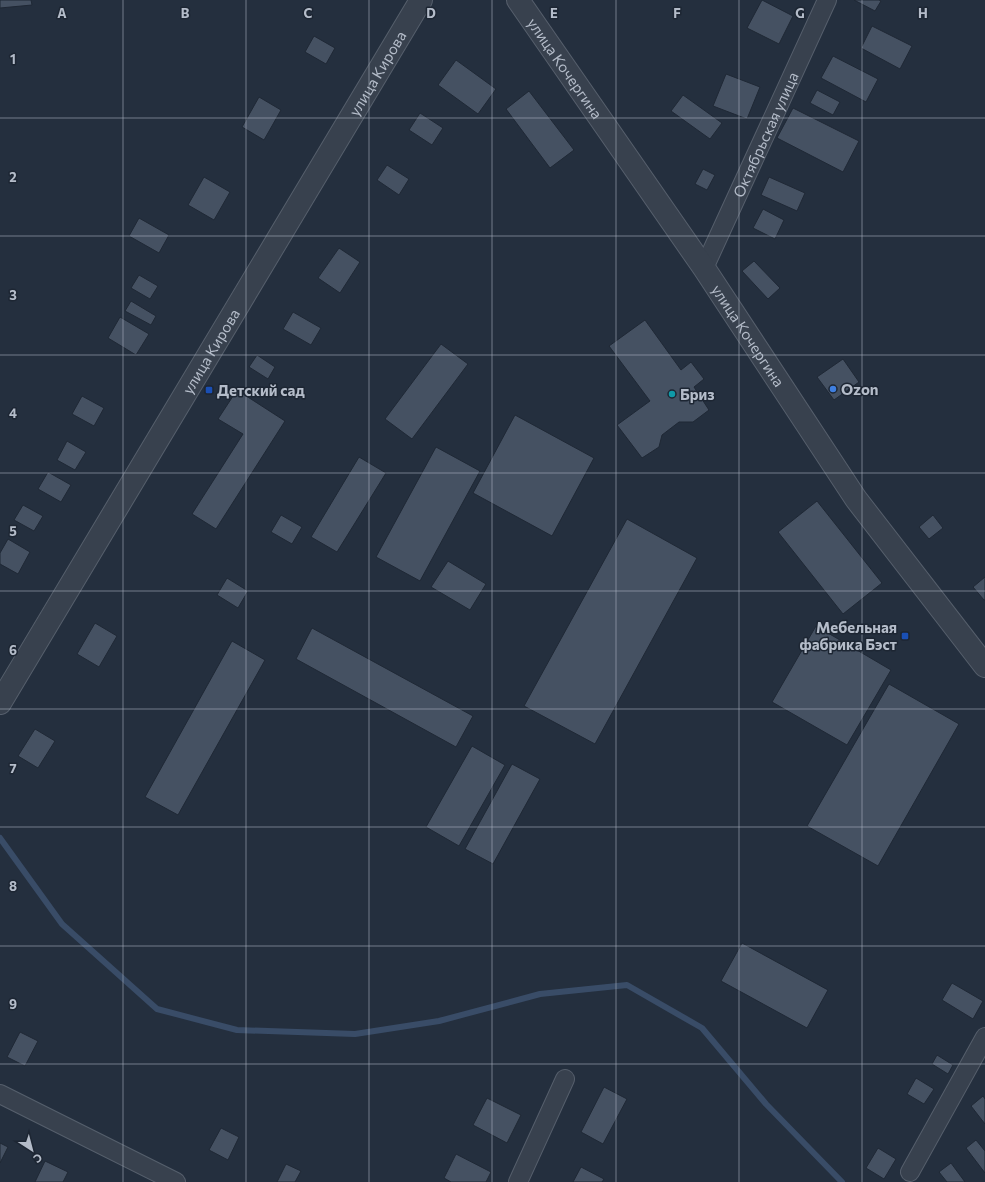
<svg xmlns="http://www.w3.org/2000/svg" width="985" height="1182" font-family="Commissioner,sans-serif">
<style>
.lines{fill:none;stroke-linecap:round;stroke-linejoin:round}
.stream{stroke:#394c67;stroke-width:6}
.building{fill:#455162;stroke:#1f2835}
.minor-casing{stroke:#565f6c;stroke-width:20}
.tertiary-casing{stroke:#565f6c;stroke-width:24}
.minor{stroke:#38414e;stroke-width:18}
.tertiary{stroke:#38414e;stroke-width:22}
.grid{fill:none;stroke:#b4bcc9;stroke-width:1;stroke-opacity:0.55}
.shop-dot{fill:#3f7fe0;stroke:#1d2633;stroke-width:1.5}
.transit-dot{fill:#1a4fb4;stroke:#1d2633;stroke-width:1.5}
.culture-dot{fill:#0f9aa8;stroke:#1d2633;stroke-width:1.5}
.labels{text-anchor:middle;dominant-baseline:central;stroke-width:3;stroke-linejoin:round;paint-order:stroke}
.street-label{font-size:15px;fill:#b4bcc9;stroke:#1d2633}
.poi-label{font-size:15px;font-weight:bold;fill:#b4bcc9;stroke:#1d2633;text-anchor:start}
.grid-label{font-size:13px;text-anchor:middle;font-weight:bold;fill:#b4bcc9;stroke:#1d2633;stroke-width:3;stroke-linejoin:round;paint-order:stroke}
</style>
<rect width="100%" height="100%" fill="#242f3e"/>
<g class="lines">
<polyline class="stream" points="0,838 62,924 157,1009 237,1030 355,1034 439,1021 540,994 627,985 702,1028 766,1104 842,1182"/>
</g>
<g class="building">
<polygon points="0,0 31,0 32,5 0,8"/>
<polygon points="762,0 793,16 779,44 747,28"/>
<polygon points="854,0 879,0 881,1 875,11"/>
<polygon points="872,26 912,46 900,69 861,48"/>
<polygon points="314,36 335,48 326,64 305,52"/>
<polygon points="833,56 878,79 866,102 821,78"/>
<polygon points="456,60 496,89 478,114 438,85"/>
<polygon points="726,74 760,87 747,119 713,106"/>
<polygon points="817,90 840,102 833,115 810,103"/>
<polygon points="529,91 574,150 550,168 506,109"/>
<polygon points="683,95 722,123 710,139 671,111"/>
<polygon points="259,97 281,110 264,140 242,127"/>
<polygon points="793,108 859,141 843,172 777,138"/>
<polygon points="420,113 443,128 432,145 409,130"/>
<polygon points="387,165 409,179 399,195 377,180"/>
<polygon points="703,169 715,175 707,190 695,184"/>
<polygon points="204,177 230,192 214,220 188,205"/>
<polygon points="769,177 805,193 797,211 761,195"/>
<polygon points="763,209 784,220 775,239 753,228"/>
<polygon points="139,218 169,235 159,253 129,236"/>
<polygon points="339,248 360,262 340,293 318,278"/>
<polygon points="754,261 780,288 768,299 742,271"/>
<polygon points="139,275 158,286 150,299 131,288"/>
<polygon points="131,301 156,316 151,325 125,311"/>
<polygon points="293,312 321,328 311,345 283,329"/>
<polygon points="120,317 149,334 136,355 108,338"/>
<polygon points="645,320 681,370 691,362 704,379 694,387 709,410 693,422 679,422 662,435 659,447 642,458 617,425 650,401 609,346"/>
<polygon points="441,344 468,364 412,439 385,419"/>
<polygon points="257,355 275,367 268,379 249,367"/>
<polygon points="843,359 859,382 834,400 817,377"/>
<polygon points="237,390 285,421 216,529 192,514 243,434 218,419"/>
<polygon points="82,396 104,408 94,426 72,414"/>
<polygon points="515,415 594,458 552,536 473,493"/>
<polygon points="67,441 86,452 75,470 57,460"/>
<polygon points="436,447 480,471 420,581 376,557"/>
<polygon points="359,457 386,473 337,552 311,537"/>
<polygon points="48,472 71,485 61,502 38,489"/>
<polygon points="817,501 882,583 843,614 778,532"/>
<polygon points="23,505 43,516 34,531 14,520"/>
<polygon points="281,515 302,527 292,544 271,532"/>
<polygon points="933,515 943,528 929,539 919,527"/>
<polygon points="627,519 697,558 595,744 524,706"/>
<polygon points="8,539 30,552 18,574 0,564 0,553"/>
<polygon points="448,561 486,584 470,610 431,587"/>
<polygon points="985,577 985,600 984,600 973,587"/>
<polygon points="227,578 248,591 238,608 217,595"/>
<polygon points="95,623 117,636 99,667 77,654"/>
<polygon points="816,626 891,670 847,745 772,702"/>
<polygon points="312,628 473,716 456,747 296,659"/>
<polygon points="232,641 265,660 178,815 145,797"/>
<polygon points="889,684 959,724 878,866 807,826"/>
<polygon points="35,729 55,741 38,768 18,756"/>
<polygon points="472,746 505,765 459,846 426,827"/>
<polygon points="512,764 540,779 493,864 465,849"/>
<polygon points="742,943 828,990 807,1028 721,981"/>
<polygon points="952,983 983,1001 973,1019 942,1000"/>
<polygon points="20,1032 38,1041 25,1066 7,1057"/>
<polygon points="937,1055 953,1065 948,1074 932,1064"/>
<polygon points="916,1078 934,1089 924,1104 907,1094"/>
<polygon points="604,1087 627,1099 603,1144 581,1132"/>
<polygon points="983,1096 985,1099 985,1124 971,1106"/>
<polygon points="487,1098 521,1115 507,1143 473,1125"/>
<polygon points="221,1128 239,1137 228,1160 209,1150"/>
<polygon points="976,1140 985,1151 985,1173 966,1148"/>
<polygon points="0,1143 8,1147 0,1163"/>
<polygon points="878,1148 896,1159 884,1179 866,1168"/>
<polygon points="456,1154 491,1172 486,1182 451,1182 444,1178"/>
<polygon points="45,1161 68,1172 63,1182 35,1182"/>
<polygon points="951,1163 965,1182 947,1182 939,1172"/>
<polygon points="286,1164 301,1171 295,1182 277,1182"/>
<polygon points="581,1167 604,1179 602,1182 573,1182"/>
</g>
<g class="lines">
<defs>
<g id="minor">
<path id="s1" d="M704 268 827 0"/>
<polyline points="0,1094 176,1182"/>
<polyline points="910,1172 985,1037"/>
<polyline points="518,1182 565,1079"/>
</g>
<g id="tertiary">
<path id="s2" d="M518 0 704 268 856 499 985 666"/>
<path id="s3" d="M0 703 421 0"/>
</g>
</defs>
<use href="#minor" class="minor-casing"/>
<use href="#tertiary" class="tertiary-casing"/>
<use href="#minor" class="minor"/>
<use href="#tertiary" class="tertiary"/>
</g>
<path class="grid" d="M123 0V1182M246 0V1182M369 0V1182M492 0V1182M616 0V1182M739 0V1182M862 0V1182M0 118H985M0 236H985M0 355H985M0 473H985M0 591H985M0 709H985M0 827H985M0 946H985M0 1064H985"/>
<circle class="shop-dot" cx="833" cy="389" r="4"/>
<g class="transit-dot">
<rect x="205" y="386" width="8" height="8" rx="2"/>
<rect x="901" y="632" width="8" height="8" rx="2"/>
</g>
<circle class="culture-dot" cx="672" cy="394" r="4"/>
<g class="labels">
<g class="street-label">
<text stroke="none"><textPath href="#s2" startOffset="83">улица Кочергина</textPath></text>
<text stroke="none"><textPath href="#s3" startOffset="734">улица Кирова</textPath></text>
<text stroke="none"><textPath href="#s1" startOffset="147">Октябрьская улица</textPath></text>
<text stroke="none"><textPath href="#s2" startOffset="407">улица Кочергина</textPath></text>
<text stroke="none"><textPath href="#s3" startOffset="410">улица Кирова</textPath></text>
</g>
<g class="poi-label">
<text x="841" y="389">Ozon</text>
<text x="217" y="390">Детский сад</text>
<text x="680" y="394">Бриз</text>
<text x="897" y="627" text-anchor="end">Мебельная<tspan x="897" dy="17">фабрика Бэст</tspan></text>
</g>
</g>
<g class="grid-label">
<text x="62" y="18">A</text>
<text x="185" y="18">B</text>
<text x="308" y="18">C</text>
<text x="431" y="18">D</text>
<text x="554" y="18">E</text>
<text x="677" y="18">F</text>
<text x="800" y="18">G</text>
<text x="923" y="18">H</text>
<text x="13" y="64">1</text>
<text x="13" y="182">2</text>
<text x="13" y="300">3</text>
<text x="13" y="418">4</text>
<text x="13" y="536">5</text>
<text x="13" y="655">6</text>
<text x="13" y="773">7</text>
<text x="13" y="891">8</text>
<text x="13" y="1009">9</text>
</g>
<g transform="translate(32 1150) rotate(144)" stroke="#1d2633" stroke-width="3" paint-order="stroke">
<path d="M0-3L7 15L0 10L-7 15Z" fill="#b4bcc9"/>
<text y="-6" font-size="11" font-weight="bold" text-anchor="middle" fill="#b4bcc9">С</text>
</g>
</svg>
